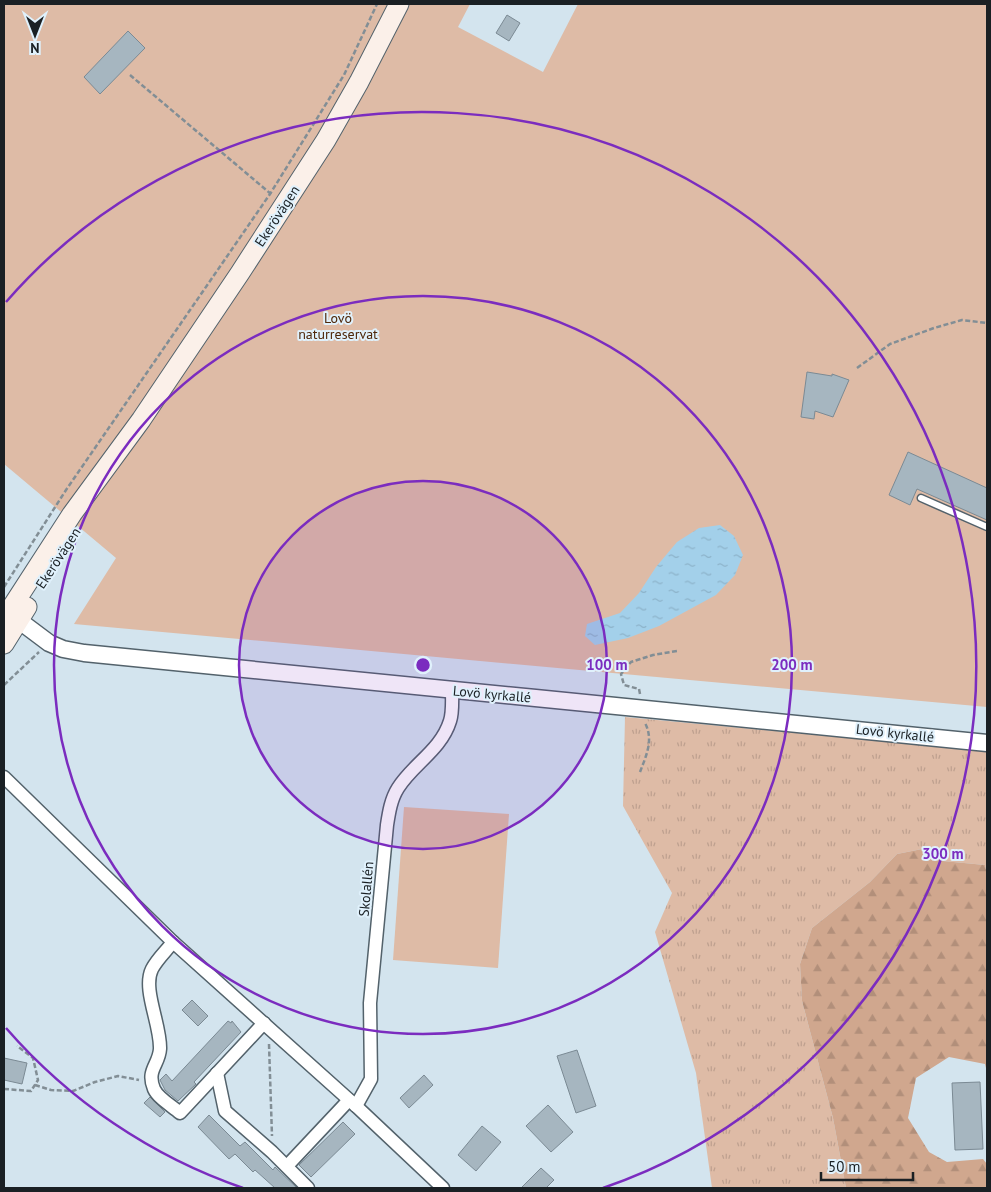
<svg xmlns="http://www.w3.org/2000/svg" width="991" height="1192" font-family="'PT Sans',sans-serif">
<style>
.grass{fill:url(#grass-tufts)}
.forest{fill:url(#forest-firs)}
.park{fill:#debba6}
.water{fill:url(#water-ripples)}
.building{fill:#a6b6c0;stroke:#7b8a94}
.lines{fill:none;stroke-linecap:round;stroke-linejoin:round}
.service-casing{stroke:#53626b;stroke-width:9}
.minor-casing{stroke:#53626b;stroke-width:15}
.tertiary-casing{stroke:#53626b;stroke-width:19}
.secondary-casing{stroke:#53626b;stroke-width:21}
.path{stroke:#828e95;stroke-width:2.5;stroke-dasharray:5 2.5;stroke-linecap:butt}
.service{stroke:#fff;stroke-width:6}
.minor{stroke:#fff;stroke-width:12}
.tertiary{stroke:#fff;stroke-width:16}
.secondary{stroke:#fbf0e9;stroke-width:19}
.ring{fill:none;stroke:#7b2cbf;stroke-width:2.5}
.labels{text-anchor:middle;dominant-baseline:central;stroke-width:4;stroke-linejoin:round;paint-order:stroke}
.street-label{font-size:14px;fill:#1a2024;stroke:#e0f1fc}
.park-label{font-size:14px;fill:#4f2709;stroke:#e0f1fc}
.centre{fill:#7b2cbf;stroke:#e0f1fc;stroke-width:2.5}
.ring-label{font-size:15px;text-anchor:middle;font-weight:bold;fill:#7b2cbf;stroke:#e0f1fc;stroke-width:4;stroke-linejoin:round;paint-order:stroke}
</style>
<defs>
<pattern id="grass-tufts" width="24" height="20" patternUnits="userSpaceOnUse" patternTransform="scale(1.25)"><rect width="24" height="20" fill="#debba6"/><path d="M3 7l-1-3M5 7V3M7 7l1-3M15 17l-1-3M17 17v-4M19 17l1-3" fill="none" stroke="#bea08f"/></pattern>
<pattern id="forest-firs" width="22" height="20" patternUnits="userSpaceOnUse" patternTransform="scale(1.25)"><rect width="22" height="20" fill="#d0a78e"/><path d="M5 1l3.5 6h-7zM16 11l3.5 6h-7z" fill="#b28f7a"/></pattern>
<pattern id="water-ripples" width="26" height="14" patternUnits="userSpaceOnUse" patternTransform="scale(1.25)"><rect width="26" height="14" fill="#a3d0ea"/><path d="M2 4q2-2 4 0t4 0M15 11q2-2 4 0t4 0" fill="none" stroke="#8cb2c9"/></pattern>
</defs>
<rect width="100%" height="100%" fill="#d3e4ee"/>
<polygon class="grass" points="625,717 987,751 987,874 985,865 943,861 922,849 897,854 870,882 812,928 800,964 802,1001 833,1118 846,1188 712,1188 696,1073 655,932 672,893 623,806"/>
<polygon class="forest" points="922,849 943,861 985,865 987,874 987,1072 985,1064 949,1057 916,1078 908,1118 929,1152 947,1162 983,1159 987,1164 987,1188 846,1188 833,1118 802,1001 800,964 812,928 870,882 897,854"/>
<g class="park">
<polygon points="4,4 470,4 458,27 543,72 578,4 987,4 987,707 74,624 116,558 4,464"/>
<polygon points="404,807 509,814 498,968 393,960"/>
</g>
<polygon class="water" points="720,525 734,536 743,555 735,575 716,595 659,626 628,638 595,645 585,636 587,624 620,613 639,593 656,567 677,542 699,528"/>
<g class="building">
<polygon points="507,15 520,23 509,41 496,33"/>
<polygon points="128,31 145,48 100,94 84,77"/>
<polygon points="807,372 832,376 832,374 849,380 833,417 815,411 814,419 801,417"/>
<polygon points="908,452 987,488 987,520 917,489 910,505 889,495"/>
<polygon points="192,1000 208,1016 198,1026 182,1010"/>
<polygon points="228,1021 231,1023 232,1021 241,1032 194,1082 196,1084 178,1101 165,1090 160,1080 166,1074 172,1081"/>
<polygon points="577,1050 596,1106 576,1113 557,1056"/>
<polygon points="4,1058 27,1063 22,1084 4,1080"/>
<polygon points="424,1075 433,1085 409,1108 400,1098"/>
<polygon points="980,1082 983,1149 955,1150 952,1083"/>
<polygon points="150,1097 165,1112 160,1117 144,1103"/>
<polygon points="548,1105 573,1132 551,1152 526,1126"/>
<polygon points="209,1115 240,1146 245,1142 273,1170 275,1167 297,1188 275,1188 255,1170 253,1172 235,1154 229,1159 198,1127"/>
<polygon points="343,1122 355,1134 311,1177 299,1165"/>
<polygon points="482,1126 501,1142 476,1171 458,1155"/>
<polygon points="541,1168 554,1180 546,1188 521,1188"/>
</g>
<g class="lines">
<defs>
<polyline id="service" points="921,498 987,527"/>
<g id="minor">
<polyline points="4,777 173,942 356,1106 443,1188"/>
<path d="M173 942C167 950 157 959 152 969 142 989 161 1025 160 1049 159 1065 146 1070 154 1089 158 1098 172 1106 180 1113L264 1023"/>
<polyline points="217,1073 225,1111 272,1152 308,1188"/>
<path d="M356 1106 371 1079 370 1003 387 825C389 812 391 799 398 788 413 764 441 750 450 721 453 712 452 700 452 690"/>
<polyline points="287,1166 349,1100"/>
</g>
<path id="tertiary" d="M9 613 49 643 63 649 84 653C385 684 686 712 987 743"/>
<g id="secondary">
<polyline points="4,619 72,514 141,420 240,273 326,140 359,82 399,4"/>
<polyline points="4,644 27,607"/>
</g>
</defs>
<use href="#service" class="service-casing"/>
<use href="#minor" class="minor-casing"/>
<use href="#tertiary" class="tertiary-casing"/>
<use href="#secondary" class="secondary-casing"/>
<g class="path">
<polyline points="130,75 271,194"/>
<polyline points="857,368 890,344 934,328 962,320 987,323"/>
<polyline points="4,587 66,490 270,194 344,75 377,4"/>
<polyline points="4,685 39,652"/>
<polyline points="640,694 639,689 624,685 621,674 631,662 653,655 677,651"/>
<path d="M640 772C646 756 654 740 645 723"/>
<polyline points="269,1044 272,1136"/>
<polyline points="35,1085 51,1090 73,1091 95,1082 118,1076 139,1080"/>
<polyline points="4,1089 31,1091 38,1080 33,1058 17,1046"/>
</g>
<use href="#service" class="service"/>
<use href="#minor" class="minor"/>
<use href="#tertiary" class="tertiary"/>
<use href="#secondary" class="secondary"/>
</g>
<circle cx="423" cy="665" r="184" fill="#7b2cbf" fill-opacity=".12"/>
<g class="ring">
<circle cx="423" cy="665" r="184"/>
<circle cx="423" cy="665" r="369"/>
<path d="M243 1188A553 553 0 0 1 6 1028M6 302A553 553 0 1 1 603 1188"/>
</g>
<g class="labels">
<g class="street-label">
<text transform="translate(277 216) rotate(-57)">Ekerövägen</text>
<text transform="translate(58 558) rotate(-57)">Ekerövägen</text>
<text transform="translate(492 694) rotate(5)">Lovö kyrkallé</text>
<text transform="translate(895 733) rotate(6)">Lovö kyrkallé</text>
<text transform="translate(366 889) rotate(-85)">Skolallén</text>
</g>
<g class="park-label">
<text x="338" y="318">Lovö<tspan x="338" dy="16">naturreservat</tspan></text>
</g>
</g>
<circle cx="423" cy="665" r="8" class="centre"/>
<g class="ring-label">
<text x="607" y="670">100 m</text>
<text x="792" y="670">200 m</text>
<text x="943" y="859">300 m</text>
</g>
<rect width="991" height="1192" fill="none" stroke="#1a2024" stroke-width="10"/>
<g transform="translate(35 35) rotate(180)" stroke="#e0f1fc" stroke-width="4" paint-order="stroke">
<path d="M0-4L9 19L0 12L-9 19Z" fill="#1a2024"/>
<text y="-8" font-size="14" font-weight="bold" text-anchor="middle" fill="#1a2024">N</text>
</g>
<path d="M821 1172v8h92v-8" fill="none" stroke="#1a2024" stroke-width="2.5"/>
<text x="828" y="1172" font-size="15" fill="#1a2024" stroke="#e0f1fc" stroke-width="4" paint-order="stroke">50 m</text>
</svg>
